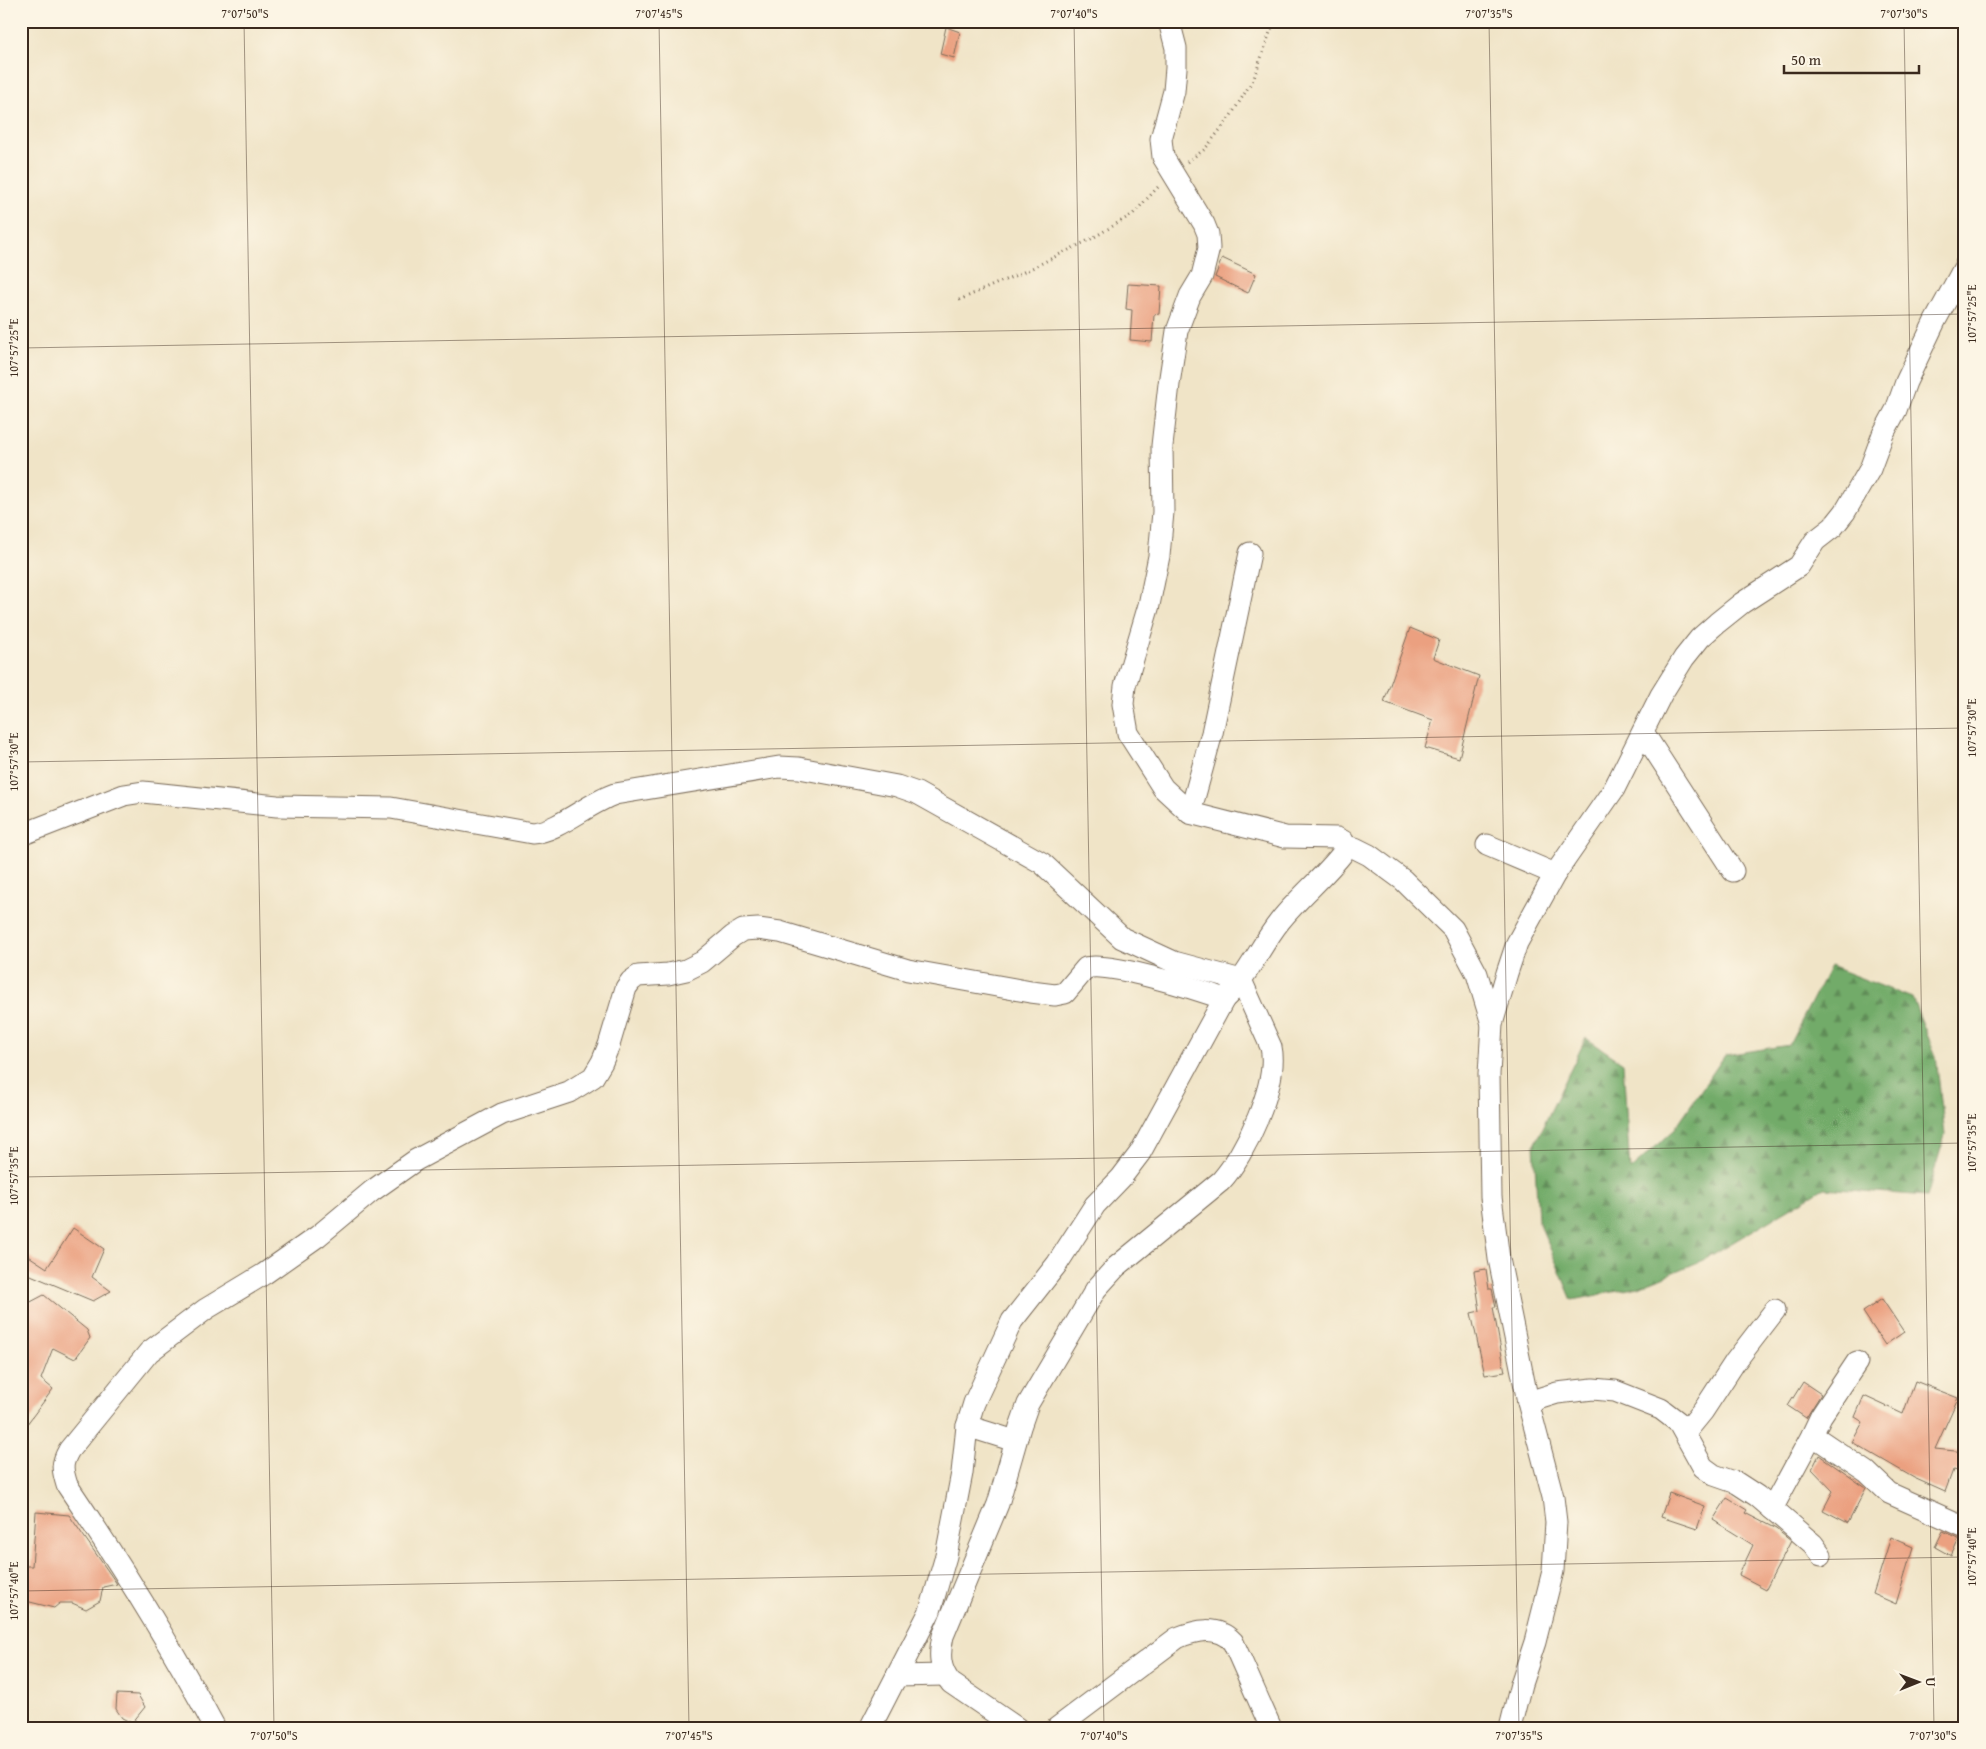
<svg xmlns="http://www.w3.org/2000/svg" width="1986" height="1749" font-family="'Gentium Book Plus',serif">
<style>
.forest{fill:url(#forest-firs);stroke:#566a44}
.building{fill:#eba080}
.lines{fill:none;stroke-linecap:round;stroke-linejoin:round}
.minor-casing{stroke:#7a6b59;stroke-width:23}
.path{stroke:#7a6b59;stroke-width:3;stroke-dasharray:1 4;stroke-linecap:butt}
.minor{stroke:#fff;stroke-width:21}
.ticks{fill:none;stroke:#3b2a1e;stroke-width:1;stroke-opacity:0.45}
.neatline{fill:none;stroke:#3b2a1e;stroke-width:2}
.ticks-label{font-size:12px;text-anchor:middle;fill:#3b2a1e}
</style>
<defs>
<pattern id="forest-firs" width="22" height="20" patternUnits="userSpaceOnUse" patternTransform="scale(1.25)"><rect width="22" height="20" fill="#72ab69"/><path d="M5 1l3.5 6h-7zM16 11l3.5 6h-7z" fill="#5f8b56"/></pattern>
</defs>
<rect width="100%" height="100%" fill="#fcf5e5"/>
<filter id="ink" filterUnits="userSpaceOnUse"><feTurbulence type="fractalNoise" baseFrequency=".02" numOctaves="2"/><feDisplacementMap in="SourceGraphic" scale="10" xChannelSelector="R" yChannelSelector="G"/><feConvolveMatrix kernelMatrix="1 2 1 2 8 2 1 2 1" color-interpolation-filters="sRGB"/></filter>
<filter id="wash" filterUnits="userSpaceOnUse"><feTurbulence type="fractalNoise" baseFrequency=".0096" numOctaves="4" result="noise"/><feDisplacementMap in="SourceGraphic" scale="20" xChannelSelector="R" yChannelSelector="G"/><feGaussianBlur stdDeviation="1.12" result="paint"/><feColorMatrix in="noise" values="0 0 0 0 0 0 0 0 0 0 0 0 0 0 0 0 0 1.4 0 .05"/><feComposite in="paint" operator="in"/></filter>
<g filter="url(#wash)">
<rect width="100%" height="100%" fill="#f0e4c7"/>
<polygon class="forest" points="1830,966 1912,998 1936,1056 1945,1135 1927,1196 1824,1188 1703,1260 1639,1287 1572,1300 1538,1220 1534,1145 1586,1038 1623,1063 1630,1170 1673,1131 1725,1055 1789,1045"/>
<g id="blocks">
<g class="building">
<polygon points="946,27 960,32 954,58 940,54"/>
<polygon points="1222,258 1256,274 1248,293 1215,277"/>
<polygon points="1128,284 1161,286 1159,314 1154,315 1152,342 1130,340 1132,310 1126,309"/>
<polygon points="1410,628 1439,640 1433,658 1479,676 1459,758 1425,748 1433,720 1384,702"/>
<polygon points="73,1228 104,1249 92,1277 111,1291 93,1301 21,1271 21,1251 47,1268"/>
<polygon points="1486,1269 1489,1289 1492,1289 1496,1307 1493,1307 1505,1372 1485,1375 1471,1313 1480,1311 1474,1271"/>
<polygon points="44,1295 87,1330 90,1338 75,1359 53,1348 41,1379 53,1389 21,1432 21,1307"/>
<polygon points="1882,1299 1904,1332 1885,1345 1863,1312"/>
<polygon points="1915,1381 1958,1398 1935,1449 1965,1452 1965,1474 1953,1470 1945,1492 1914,1478 1852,1442 1863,1422 1855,1417 1864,1396 1903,1414"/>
<polygon points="1803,1382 1821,1394 1806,1418 1788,1406"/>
<polygon points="1819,1455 1866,1488 1848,1523 1823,1510 1833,1491 1812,1469"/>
<polygon points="1669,1493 1705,1506 1697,1529 1661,1517"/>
<polygon points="1727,1498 1747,1510 1745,1513 1776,1529 1791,1541 1766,1589 1739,1575 1753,1545 1713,1520"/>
<polygon points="36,1512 69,1515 117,1584 103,1587 100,1601 86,1609 72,1603 60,1603 54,1608 22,1600 23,1566 32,1566"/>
<polygon points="1943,1531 1959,1538 1951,1556 1935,1547"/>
<polygon points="1891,1537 1913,1547 1896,1604 1873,1594"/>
<polygon points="117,1694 138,1695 145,1707 132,1723 122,1718 116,1709"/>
</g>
</g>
</g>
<g filter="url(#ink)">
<use href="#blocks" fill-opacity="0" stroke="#7a6b59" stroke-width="1"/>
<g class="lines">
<defs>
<g id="minor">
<polyline points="1643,732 1733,871"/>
<polyline points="1190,813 1212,733 1250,553"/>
<path d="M21 835 124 795 143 792 277 806 391 808 532 833C559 831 588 803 615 794L779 767 799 768 897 786 917 793 1042 863 1122 938 1174 962 1241 980 1271 1047C1279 1083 1245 1155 1221 1181L1116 1267 1096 1289 1028 1404 1020 1427 998 1504 943 1636C939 1654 939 1669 951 1683L1017 1728"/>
<polyline points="1487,845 1555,874"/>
<polyline points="1344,846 1355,848 1369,855 1403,880 1453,929 1477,974 1492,1024"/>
<polyline points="1528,1402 1557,1393 1593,1389 1615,1391 1661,1409 1678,1422 1703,1467 1714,1475 1737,1483 1757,1496 1813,1544 1821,1555"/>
<polyline points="967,1426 1015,1441"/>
<polyline points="1685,1433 1703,1411 1735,1362 1775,1310"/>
<polyline points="1812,1435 1821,1416 1857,1362"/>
<polyline points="1772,1509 1812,1435 1867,1472 1889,1493 1965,1527"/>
<polyline points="897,1676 944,1675"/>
<path d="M215 1728C170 1643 121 1565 67 1485 62 1469 61 1464 69 1450L149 1352 206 1309 264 1274 318 1236 372 1191 416 1160 502 1114 569 1092 593 1077 602 1062 609 1045 626 988 631 981 638 976 668 974 686 970 702 962 733 936 743 930 758 929 780 932 908 970 1031 992 1055 995 1065 993 1086 968C1107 961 1200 990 1224 999 1247 978 1260 946 1280 921 1299 897 1323 878 1342 854L1344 846 1343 841 1337 838 1285 837 1190 813 1163 788 1128 733 1123 704 1125 686 1149 605 1159 556 1163 512 1162 446 1169 384 1177 331 1190 296 1202 276 1209 248 1208 234 1204 224 1163 157 1161 139 1174 91 1176 68V48L1169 21"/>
<polyline points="870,1728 930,1611 946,1556 962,1473 967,1426 974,1403 1012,1321 1057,1264 1095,1205 1121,1178 1140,1153 1224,999"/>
<path d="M1057 1728 1177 1638C1196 1630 1217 1625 1233 1642L1271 1728"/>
<polyline points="1510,1728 1521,1684 1535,1642 1553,1571 1556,1522 1553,1497 1528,1402 1519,1357 1499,1259 1491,1197 1489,1074 1492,1024 1507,973 1517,943 1534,912 1555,874 1614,789 1661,695 1684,658 1700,638 1717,623 1742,603 1799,566 1815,541 1833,527 1845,512 1870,469 1883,434 1896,410 1906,382 1935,321 1965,266"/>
</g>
</defs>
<use href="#minor" class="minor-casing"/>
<g class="path">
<polyline points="1187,162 1205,149 1230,117 1254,78 1274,21"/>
<polyline points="959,300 1028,270 1091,239 1133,214 1159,186"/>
</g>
<use href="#minor" class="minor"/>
</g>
</g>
<path class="ticks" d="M244 21 274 1728M659 21 689 1728M1074 21 1104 1728M1489 21 1519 1728M1904 21 1934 1728M21 348 1965 314M21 762 1965 728M21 1177 1965 1143M21 1591 1965 1557"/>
<rect width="1986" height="1749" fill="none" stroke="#fcf5e5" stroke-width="55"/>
<g transform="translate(1918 1682) rotate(89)" stroke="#fcf5e5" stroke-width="4" paint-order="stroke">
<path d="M0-4L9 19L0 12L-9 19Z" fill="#3b2a1e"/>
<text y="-8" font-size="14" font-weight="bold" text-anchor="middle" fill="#3b2a1e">U</text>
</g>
<path d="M1784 65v8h135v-8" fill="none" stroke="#3b2a1e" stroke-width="2.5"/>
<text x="1791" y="65" font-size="15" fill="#3b2a1e" stroke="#fcf5e5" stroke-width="4" paint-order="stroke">50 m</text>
<rect x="28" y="28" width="1930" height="1694" class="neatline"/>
<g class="ticks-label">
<text x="245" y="18">7°07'50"S</text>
<text x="659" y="18">7°07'45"S</text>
<text x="1074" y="18">7°07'40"S</text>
<text x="1489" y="18">7°07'35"S</text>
<text x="1904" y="18">7°07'30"S</text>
<text transform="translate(1972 314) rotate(-90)" y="4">107°57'25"E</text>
<text transform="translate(14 348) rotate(-90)" y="4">107°57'25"E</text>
<text transform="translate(1972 728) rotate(-90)" y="4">107°57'30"E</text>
<text transform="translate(14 762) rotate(-90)" y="4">107°57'30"E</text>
<text transform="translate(1972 1143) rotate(-90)" y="4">107°57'35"E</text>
<text transform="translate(14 1176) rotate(-90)" y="4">107°57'35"E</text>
<text transform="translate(1972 1557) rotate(-90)" y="4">107°57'40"E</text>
<text transform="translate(14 1591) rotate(-90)" y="4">107°57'40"E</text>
<text x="274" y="1740">7°07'50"S</text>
<text x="689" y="1740">7°07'45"S</text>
<text x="1104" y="1740">7°07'40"S</text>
<text x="1519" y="1740">7°07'35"S</text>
<text x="1933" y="1740">7°07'30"S</text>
</g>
</svg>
